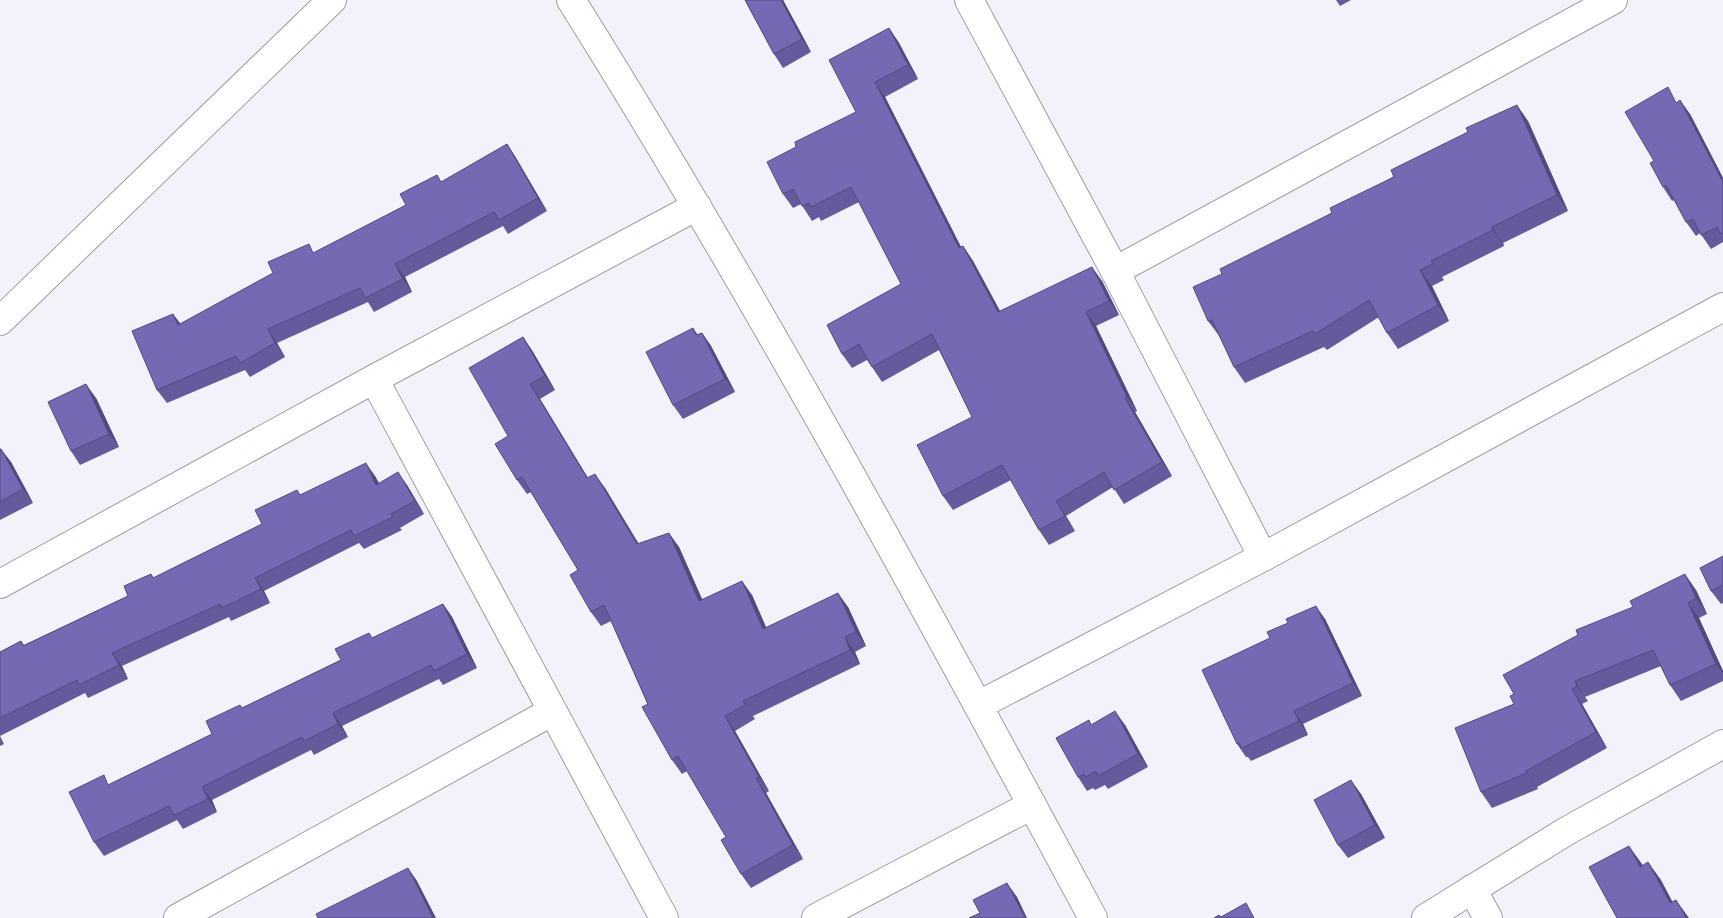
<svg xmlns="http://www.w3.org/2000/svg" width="1723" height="918" font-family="'PT Sans',sans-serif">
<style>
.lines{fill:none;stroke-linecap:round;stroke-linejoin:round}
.street-casing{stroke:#9d9da4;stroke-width:30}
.secondary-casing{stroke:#9d9da4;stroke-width:30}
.street{stroke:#fff;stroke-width:28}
.secondary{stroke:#fff;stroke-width:28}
.wall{fill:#655a9b}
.shaded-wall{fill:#524a7e}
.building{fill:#7569b4;stroke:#524a7e}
</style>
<rect width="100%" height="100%" fill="#f3f2fb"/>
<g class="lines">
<defs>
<g id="street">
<path d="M571 0C758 298 926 608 1093 918"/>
<polyline points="969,0 1115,271 1263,557"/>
<polyline points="1115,271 1613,0"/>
<polyline points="374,379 664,918"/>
<polyline points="0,584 374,379 697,206"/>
<polyline points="979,705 1263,557 1723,307"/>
<polyline points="1472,889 1488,918"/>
<polyline points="178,918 551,712"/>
<polyline points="816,918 1032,805"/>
<polyline points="1426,918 1565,832 1723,744"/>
</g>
<polyline id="secondary" points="0,321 332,0"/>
</defs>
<use href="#street" class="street-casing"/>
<use href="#secondary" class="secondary-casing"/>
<use href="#street" class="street"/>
<use href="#secondary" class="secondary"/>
</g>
<g class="wall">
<polygon points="745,0 783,0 811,52 783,68 774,54"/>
<polygon points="1336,0 1351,0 1340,6"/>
<polygon points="889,28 899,43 918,79 885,97 961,247 963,246 973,261 1000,311 1102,281 1119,315 1096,326 1137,411 1135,412 1172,476 1124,504 1113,487 1066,516 1075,531 1049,545 1039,530 1011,480 953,510 943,496 972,417 939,350 882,382 872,367 867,360 852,368 842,354 901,284 859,202 821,221 819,217 812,221 801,204 793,208 783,194 856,112"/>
<polygon points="1678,102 1690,114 1723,178 1723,242 1711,249 1700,233 1696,236 1686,222 1674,200 1672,201 1663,187 1654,161"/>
<polygon points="1528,121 1568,211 1503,243 1504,246 1442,277 1444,280 1432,286 1449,321 1398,349 1387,333 1379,317 1327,350 1324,347 1245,383 1234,367 1220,337 1208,321 1222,274 1332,213 1468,132"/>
<polygon points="507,144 516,158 547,211 508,234 503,226 405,277 412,292 374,312 368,302 277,343 285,357 250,377 245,370 167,403 157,390 173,314 180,324 406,205 442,182"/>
<polygon points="693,328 698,335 702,333 711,346 735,392 683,419 673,405"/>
<polygon points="523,337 533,352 555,390 540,399 588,478 605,488 639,544 679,547 702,599 752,595 766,628 848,607 866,646 855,652 860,664 753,716 755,719 735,731 769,791 766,793 803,859 751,888 741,874 726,837 687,771 682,774 672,760 611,621 601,626 591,612 578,570 531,492 527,494 517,480 508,436"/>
<polygon points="96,398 119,447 80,465 71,451"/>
<polygon points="0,449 11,462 33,503 0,520"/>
<polygon points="375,476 379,483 407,485 424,514 400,528 402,530 364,549 359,543 264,591 270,603 231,621 229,617 122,666 128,679 88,698 85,693 0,736 4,744 0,746 0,652 21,641 24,645 128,596 153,578 262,524 301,495"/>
<polygon points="1723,556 1723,603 1721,604 1711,591"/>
<polygon points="1696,590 1707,614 1699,618 1723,671 1723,681 1681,701 1670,685 1661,666 1585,697 1588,701 1582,704 1607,748 1537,787 1538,789 1492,808 1481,792 1514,704"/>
<polygon points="443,604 452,617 477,668 443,685 439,679 342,726 348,737 314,755 311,750 212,800 217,812 183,829 177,820 104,856 94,842 110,784 212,734 242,708 341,660 373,638"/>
<polygon points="1325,619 1362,696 1303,724 1308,735 1251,761 1248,757 1246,757 1237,744"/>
<polygon points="1092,724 1125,725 1148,767 1108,789 1105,785 1095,790 1093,788 1087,791 1078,777"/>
<polygon points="1361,794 1385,838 1348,858 1338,845"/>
</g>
<g class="shaded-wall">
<polygon points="781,0 783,0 811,52 802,39"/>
<polygon points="889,28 899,43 918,79 908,65"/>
<polygon points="875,82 885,97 969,263 959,248"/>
<polygon points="1680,100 1690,114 1723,178 1723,182"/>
<polygon points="1517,105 1528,121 1568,211 1557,195"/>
<polygon points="507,144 516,158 547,211 538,198"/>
<polygon points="1492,227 1503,243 1504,246 1493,230"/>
<polygon points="963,246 973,261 1008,326 998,312"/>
<polygon points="395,264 405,277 412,292 403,279"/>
<polygon points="1092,267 1102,281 1119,315 1109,301"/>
<polygon points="1420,270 1432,286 1449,321 1438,305"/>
<polygon points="1086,312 1096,326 1137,411 1127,397"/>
<polygon points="173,314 183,327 178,325"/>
<polygon points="268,329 277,343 285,357 275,343"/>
<polygon points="702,333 711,346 735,392 725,379"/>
<polygon points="523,337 533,352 555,390 545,376"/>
<polygon points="86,384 96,398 119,447 109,434"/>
<polygon points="530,384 540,399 597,493 587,478"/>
<polygon points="1125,398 1135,412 1172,476 1162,462"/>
<polygon points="1,449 11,462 33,503 23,489"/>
<polygon points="366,463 375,476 386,498 376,485"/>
<polygon points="398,472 407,485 424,514 415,501"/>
<polygon points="595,474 605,488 647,559 637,544"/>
<polygon points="1056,501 1066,516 1075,531 1065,516"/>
<polygon points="669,533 679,547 709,615 699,601"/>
<polygon points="1685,574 1696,590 1707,614 1696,598"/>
<polygon points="255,578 264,591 270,603 261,589"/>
<polygon points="742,581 752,595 773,643 763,629"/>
<polygon points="838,593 848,607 866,646 856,632"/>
<polygon points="1688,603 1699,618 1723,671 1723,673 1716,664"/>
<polygon points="443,604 452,617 477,668 467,654"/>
<polygon points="1316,606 1325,619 1362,696 1353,683"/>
<polygon points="845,637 855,652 860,664 850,650"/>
<polygon points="112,653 122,666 128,679 119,665"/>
<polygon points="1575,681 1585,697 1588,701 1577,686"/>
<polygon points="1572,689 1582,704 1607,748 1596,732"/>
<polygon points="1115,711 1125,725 1148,767 1138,754"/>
<polygon points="1294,711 1303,724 1308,735 1299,721"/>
<polygon points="333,713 342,726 348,737 338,724"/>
<polygon points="725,716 735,731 769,791 759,777"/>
<polygon points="1526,771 1537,787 1538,789 1527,773"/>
<polygon points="756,778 766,793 803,859 793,845"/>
<polygon points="1351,780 1361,794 1385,838 1375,825"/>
<polygon points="202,787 212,800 217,812 208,799"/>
<polygon points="1629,846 1642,864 1653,885 1640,867"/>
<polygon points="1648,862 1661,880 1681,918 1670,903"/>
<polygon points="408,868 417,881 436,918 433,918"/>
<polygon points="1007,883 1017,897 1027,918 1025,918"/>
<polygon points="1676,900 1689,918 1686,918"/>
</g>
<g class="building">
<polygon points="745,0 781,0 802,39 774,54"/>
<polygon points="889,28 908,65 875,82 959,248 963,246 998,312 1092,267 1109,301 1086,312 1127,397 1125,398 1162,462 1114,490 1104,472 1056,501 1065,516 1039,530 1002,465 943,496 917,445 972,417 932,334 872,367 859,344 842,354 827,325 901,284 851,187 811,207 809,203 802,206 793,189 783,194 767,162 796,147 795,142 856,112 829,60"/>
<polygon points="1668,87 1676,103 1680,100 1723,182 1723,232 1720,234 1717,227 1701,235 1693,219 1686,222 1666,185 1663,187 1650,163 1654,161 1625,112"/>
<polygon points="1517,105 1557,195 1492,227 1493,230 1431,261 1433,264 1420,270 1438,305 1387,333 1369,300 1315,334 1313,331 1234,367 1212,320 1208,321 1193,287 1222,274 1220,269 1332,213 1330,208 1394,177 1391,170 1468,132 1466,128"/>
<polygon points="507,144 538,198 499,220 494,212 395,264 403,279 365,298 360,288 268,329 275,343 240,363 236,356 157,390 132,331 173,314 178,325 273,273 268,262 309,244 313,253 406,205 400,194 437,175 441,182"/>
<polygon points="693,328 696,335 702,333 725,379 673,405 646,352"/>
<polygon points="523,337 545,376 530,384 587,478 595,474 637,544 669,533 699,601 742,581 763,629 838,593 856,632 845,637 850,650 743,701 745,705 725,716 759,777 756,778 793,845 741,874 721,840 726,837 678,756 672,760 642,707 648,704 604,605 591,612 570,575 578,570 522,477 517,480 495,444 508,436 469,368"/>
<polygon points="86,384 109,434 71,451 48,402"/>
<polygon points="0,449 1,449 23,489 0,502"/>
<polygon points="366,463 376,485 398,472 415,501 391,514 393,517 354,536 351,530 255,578 261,589 222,608 220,604 112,653 119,665 79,685 77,680 0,718 0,652 21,641 23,646 128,596 124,586 151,574 153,578 262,524 255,510 297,490 300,495"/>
<polygon points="1723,556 1723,585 1711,591 1700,568"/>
<polygon points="1685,574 1696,598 1688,603 1716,664 1670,685 1653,650 1575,681 1577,686 1572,689 1596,732 1526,771 1527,773 1481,792 1455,728 1514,704 1510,696 1514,694 1503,675 1578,635 1576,630 1633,607 1630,601"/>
<polygon points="443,604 467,654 434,671 431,665 333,713 338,724 304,741 302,737 202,787 208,799 174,815 169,806 94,842 69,792 104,775 108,785 212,734 206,721 240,705 242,708 341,660 335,649 369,633 372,638"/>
<polygon points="1316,606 1353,683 1294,711 1299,721 1242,748 1239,743 1237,744 1202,670 1270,638 1267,632 1288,623 1286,619"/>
<polygon points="1115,711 1138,754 1098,776 1096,771 1086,777 1084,774 1078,777 1056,738 1089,720 1091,725"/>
<polygon points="1351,780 1375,825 1338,845 1314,800"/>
<polygon points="1629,846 1640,867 1648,862 1670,903 1676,900 1686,918 1617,918 1589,867"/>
<polygon points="408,868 433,918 318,918 316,914"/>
<polygon points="1007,883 1025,918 969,918 980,913 973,900"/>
<polygon points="1246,903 1254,918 1214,918 1219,915 1221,917"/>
</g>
</svg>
